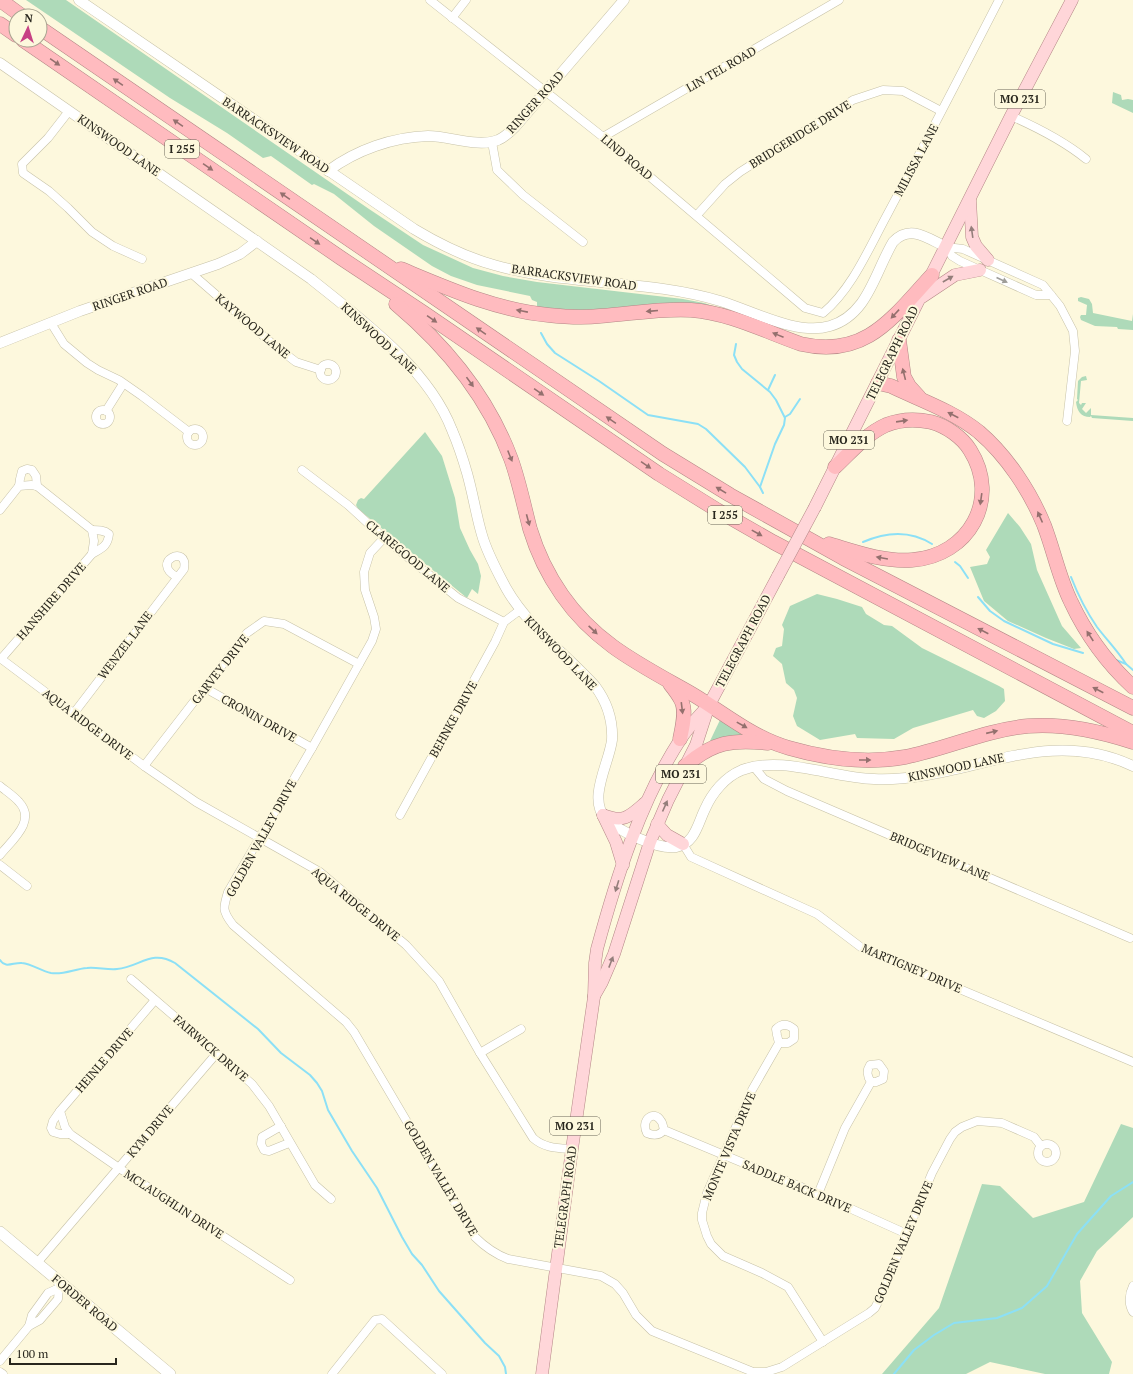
<svg xmlns="http://www.w3.org/2000/svg" width="1133" height="1374" font-family="'PT Serif',serif">
<style>
.green{fill:#aedab9}
.lines{fill:none;stroke-linecap:round;stroke-linejoin:round}
.stream{stroke:#8ce0f6;stroke-width:2}
.minor-casing{stroke:#c7c2a8;stroke-width:9}
.tertiary-casing{stroke:#c7c2a8;stroke-width:11}
.secondary-casing{stroke:#c7c2a8;stroke-width:12}
.primary-casing{stroke:#b48786;stroke-width:13}
.motorway-casing{stroke:#b48786;stroke-width:15}
.minor{stroke:#fff;stroke-width:8}
.tertiary{stroke:#fff;stroke-width:10}
.secondary{stroke:#fff;stroke-width:11}
.primary{stroke:#ffd6d9;stroke-width:12}
.motorway{stroke:#ffbbbf;stroke-width:14}
.primary-bridge-casing{stroke:#b48786;stroke-width:13;stroke-linecap:butt}
.primary-bridge{stroke:#ffd6d9;stroke-width:12}
.oneway{fill:#94706e}
.oneway2{fill:#947e7b}
.oneway3{fill:#9e9d99}
.labels{text-anchor:middle;dominant-baseline:central;stroke-width:4;stroke-linejoin:round;paint-order:stroke}
.shield{fill:#fdf8dd;stroke:#686557;stroke-width:1}
.shield-label{font-size:11px;font-weight:bold;fill:#28261d}
.street-label{font-size:12px;fill:#28261d;stroke:#fdf8dd}
</style>
<rect width="100%" height="100%" fill="#fdf8dd"/>
<g class="green">
<polygon points="26,0 66,0 369,209 423,245 447,256 473,268 503,276 537,282 683,299 704,303 722,309 569,310 537,308 537,302 532,300 530,296 477,285 451,276 432,266 374,226 334,194 314,184 312,185 271,156 263,158 227,133 170,98"/>
<polygon points="1113,92 1121,95 1122,100 1128,99 1133,100 1133,113 1112,103"/>
<polygon points="1081,297 1089,299 1092,304 1093,313 1132,321 1133,314 1133,330 1118,329 1117,327 1095,326 1081,320 1080,317 1081,315 1086,315 1087,305 1078,301 1078,298"/>
<path d="M1086 376 1087 380 1081 381 1079 403 1081 405 1082 403H1086L1082 409 1086 413 1091 408V415L1133 418V421L1092 418 1091 416 1090 417C1081 417 1077 411 1076 402L1078 400 1077 399 1078 381 1082 377Z"/>
<polygon points="425,432 442,456 455,498 460,528 470,550 478,564 481,576 478,594 472,589 467,598 358,509 356,505 358,500 361,498 364,499"/>
<polygon points="1008,513 1020,527 1031,544 1037,570 1062,626 1081,648 1074,649 1046,638 1008,621 984,601 970,567 987,564 990,557 986,550"/>
<polygon points="817,594 837,599 862,607 866,614 884,625 892,626 922,648 999,686 1004,689 1005,701 996,711 984,718 977,716 973,710 913,728 894,739 857,738 855,734 820,740 797,726 793,716 797,698 794,690 786,683 782,664 773,656 776,648 782,646 784,629 782,625 790,606"/>
<polygon points="720,720 746,734 709,743"/>
<polygon points="1121,1124 1133,1128 1133,1217 1097,1251 1080,1281 1082,1313 1112,1362 1109,1374 1045,1374 990,1362 966,1374 882,1374 939,1308 982,1184 1000,1186 1033,1218 1084,1202"/>
</g>
<g class="lines">
<g class="stream">
<polyline points="541,333 547,344 555,353 599,381 648,415 698,424 706,429 745,467 760,487"/>
<polyline points="736,344 734,355 737,362 742,369 770,392 776,400 785,418 784,425 775,444 760,487 763,493"/>
<polyline points="768,390 775,375"/>
<polyline points="785,417 790,414 800,399"/>
<path d="M863 542C886 532 910 530 932 544"/>
<polyline points="955,562 960,566 968,578"/>
<path d="M1071 577C1078 595 1086 611 1097 627 1106 639 1117 650 1126 664"/>
<polyline points="978,597 990,611 1004,621 1053,644 1083,653"/>
<polyline points="1116,660 1126,664 1133,670"/>
<path d="M0 960C5 969 14 962 22 963 32 964 41 971 51 973 64 975 74 969 87 968 97 967 107 970 117 969 140 967 151 949 175 963L258 1029 281 1053 310 1075 317 1083 322 1091 328 1110 352 1151 377 1188 402 1237 412 1254 422 1265 439 1291 485 1343 499 1356 505 1367 506 1374"/>
<polyline points="894,1374 914,1350 934,1335 954,1323 997,1318 1022,1308 1047,1286 1077,1234 1111,1196 1133,1182"/>
</g>
<defs>
<g id="minor">
<path d="M430 0 603 137 805 308 823 313C852 289 869 248 887 215 925 144 962 72 999 0"/>
<polyline points="452,18 466,0"/>
<polyline points="69,111 48,138 22,164 23,173 49,191 68,208 92,232 113,246 142,259"/>
<path d="M1011 116C1036 127 1065 142 1086 159"/>
<polyline points="603,137 839,0"/>
<polyline points="492,142 497,170 523,195 583,242"/>
<polyline points="697,215 725,184 740,172 853,100 883,90 903,91 941,111"/>
<polyline points="946,247 963,249 1043,285 1060,306 1073,331 1075,351 1067,421"/>
<polyline points="946,247 952,256 960,261 1036,295 1051,295"/>
<polyline points="191,273 275,346 296,362 321,370"/>
<polyline points="51,323 64,344 87,363 98,370 119,380 142,396 189,432"/>
<circle cx="328" cy="372" r="8"/>
<circle cx="103" cy="417" r="7"/>
<polyline points="106,411 123,384"/>
<circle cx="195" cy="437" r="8"/>
<polyline points="302,470 348,505 384,538 458,598 504,622"/>
<polyline points="19,486 20,479 22,471 27,469 32,470 36,476 37,486"/>
<polyline points="0,510 19,486 31,485 37,486 92,530 94,541 92,554 1,659"/>
<path d="M92 530C98 530 104 530 109 534 108 546 102 548 92 554"/>
<path d="M384 538 370 553 364 572 365 590 374 617 376 629 372 641 312 748 228 892C223 908 222 911 233 925L346 1022 354 1032 475 1237C485 1247 495 1254 508 1259L601 1276 615 1284 623 1293 636 1315 652 1331 753 1372H766L782 1367 869 1313 875 1308 878 1302 932 1173 950 1139 955 1132 962 1127 977 1121 1002 1123 1034 1137 1041 1146"/>
<path d="M0 658 144 766 196 802 320 872 406 945 439 981 480 1053 533 1138C544 1148 557 1148 572 1149"/>
<polyline points="205,688 312,748"/>
<path d="M74 713 184 569C189 543 149 562 177 577"/>
<polyline points="144,766 247,633 264,621 284,624 359,664"/>
<polyline points="754,767 764,779 787,791 1130,938"/>
<path d="M0 786C6 791 14 796 19 802 37 821 11 841 0 855"/>
<polyline points="400,815 495,642 504,622 520,610"/>
<polyline points="683,844 691,857 817,914 862,948 1133,1062"/>
<polyline points="0,865 27,886"/>
<polyline points="131,979 217,1053 252,1084 269,1106 315,1185 331,1199"/>
<polyline points="155,1000 60,1111 65,1127 70,1134 119,1168 290,1280"/>
<path d="M779 1043H788L794 1039V1029C788 1024 782 1023 776 1029L777 1035 779 1043 752 1090 707 1193 702 1213V1220L707 1236 711 1244 723 1256 762 1273 788 1287 823 1342"/>
<polyline points="480,1053 521,1029"/>
<polyline points="60,1111 53,1121 51,1128 53,1132 60,1134 70,1134"/>
<polyline points="281,1126 262,1137 261,1144 264,1150 269,1151 289,1143"/>
<path d="M664 1130C659 1136 654 1136 647 1133 640 1120 654 1109 661 1121 663 1123 663 1127 664 1130L818 1194 907 1234"/>
<circle cx="1047" cy="1153" r="9"/>
<path d="M818 1194 845 1128 871 1082C867 1076 866 1071 870 1065L879 1064 884 1071 883 1079 876 1082H871"/>
<polyline points="37,1263 217,1053"/>
<path d="M1133 1286C1129 1294 1128 1304 1133 1312"/>
<polyline points="29,1326 32,1315 48,1293 59,1288"/>
<polyline points="0,1361 29,1326 40,1320 58,1299 59,1288 63,1284"/>
<polyline points="0,1372 3,1374"/>
<polyline points="332,1374 375,1320 382,1319 442,1374"/>
</g>
<g id="tertiary">
<path d="M79 0 414 229C439 244 465 257 494 265 567 286 647 279 720 301 753 311 797 336 830 326 868 315 875 272 893 242 910 224 927 238 946 247"/>
<path d="M0 63 311 279C362 320 428 368 452 430 458 444 463 459 467 473 473 494 476 515 482 535 487 553 497 571 506 588 528 627 565 653 595 686 607 702 613 720 612 740 609 764 587 799 606 819 619 831 658 850 676 847 695 844 698 823 705 809 712 793 725 777 742 770 782 755 832 778 874 779 964 783 1043 723 1133 766"/>
<path d="M328 171C356 150 393 137 428 136 450 136 478 148 498 140 505 137 510 132 515 127L624 0"/>
<polyline points="0,343 80,311 218,264 240,254 257,241"/>
</g>
<polyline id="secondary" points="0,1232 170,1374"/>
<g id="primary">
<polyline points="970,200 972,237 976,246 988,260"/>
<polyline points="922,297 955,275 980,270"/>
<polyline points="815,507 1011,116 1072,0"/>
<polyline points="603,815 616,842 623,865"/>
<path d="M603 815C624 823 629 817 645 803"/>
<polyline points="657,824 667,835 683,844"/>
<polyline points="594,996 602,982 614,954 650,842 668,800 696,745 709,705 778,576"/>
<path d="M542 1374 572 1149 594 997 595 963 597 949C616 879 640 802 680 740 688 727 699 716 709 705"/>
</g>
<g id="motorway">
<polyline points="0,0 22,16"/>
<polyline points="0,24 16,35"/>
<polyline points="40,28 663,454 730,495 843,558 1133,708"/>
<polyline points="23,40 341,258 424,313 659,474 717,510 773,542 1133,733"/>
<path d="M401 269C449 289 496 310 548 315 566 317 583 318 600 316 630 314 661 308 691 310 730 313 764 331 801 344 866 359 893 317 932 275"/>
<path d="M396 304C446 346 488 397 511 459 519 481 524 506 530 529 537 552 548 575 562 595 596 644 641 665 692 694 724 713 753 738 789 748 827 759 866 764 905 757 946 749 985 730 1028 726 1064 723 1099 731 1133 742"/>
<polyline points="899,340 904,377 909,386 919,397"/>
<path d="M878 383 891 386C920 400 953 411 979 432 1007 456 1030 491 1044 525 1054 551 1059 578 1071 602 1086 634 1107 663 1133 687"/>
<path d="M829 544C856 552 883 562 912 560 969 556 1001 499 970 450 962 437 946 426 931 422 917 419 901 419 886 425 866 434 851 452 835 467"/>
<path d="M670 684C674 689 678 694 681 700 687 711 682 728 680 739"/>
<path d="M685 766C713 742 732 739 768 743"/>
</g>
</defs>
<use href="#minor" class="minor-casing"/>
<use href="#tertiary" class="tertiary-casing"/>
<use href="#secondary" class="secondary-casing"/>
<use href="#primary" class="primary-casing"/>
<use href="#motorway" class="motorway-casing"/>
<use href="#minor" class="minor"/>
<use href="#tertiary" class="tertiary"/>
<use href="#secondary" class="secondary"/>
<use href="#primary" class="primary"/>
<use href="#motorway" class="motorway"/>
<defs>
<polyline id="primary-bridge" points="778,576 815,507"/>
</defs>
<use href="#primary-bridge" class="primary-bridge-casing"/>
<use href="#primary-bridge" class="primary-bridge"/>
</g>
<defs><path id="oneway-solid" d="M-6-.8H1V-3.2L6.5 0L1 3.2V.8H-6Z"/></defs>
<g class="oneway">
<use href="#oneway-solid" transform="translate(55 62) rotate(35)"/>
<use href="#oneway-solid" transform="translate(118 82) rotate(-145)"/>
<use href="#oneway-solid" transform="translate(178 123) rotate(-146)"/>
<use href="#oneway-solid" transform="translate(208 167) rotate(34)"/>
<use href="#oneway-solid" transform="translate(285 196) rotate(-145)"/>
<use href="#oneway-solid" transform="translate(315 241) rotate(34)"/>
<use href="#oneway-solid" transform="translate(522 311) rotate(-169)"/>
<use href="#oneway-solid" transform="translate(652 311) rotate(175)"/>
<use href="#oneway-solid" transform="translate(895 314) rotate(133)"/>
<use href="#oneway-solid" transform="translate(432 319) rotate(34)"/>
<use href="#oneway-solid" transform="translate(481 331) rotate(-145)"/>
<use href="#oneway-solid" transform="translate(778 335) rotate(-158)"/>
<use href="#oneway-solid" transform="translate(904 374) rotate(-104)"/>
<use href="#oneway-solid" transform="translate(470 382) rotate(54)"/>
<use href="#oneway-solid" transform="translate(539 392) rotate(35)"/>
<use href="#oneway-solid" transform="translate(953 415) rotate(-153)"/>
<use href="#oneway-solid" transform="translate(611 420) rotate(-146)"/>
<use href="#oneway-solid" transform="translate(902 421) rotate(-8)"/>
<use href="#oneway-solid" transform="translate(510 456) rotate(68)"/>
<use href="#oneway-solid" transform="translate(646 465) rotate(34)"/>
<use href="#oneway-solid" transform="translate(721 490) rotate(-149)"/>
<use href="#oneway-solid" transform="translate(981 499) rotate(98)"/>
<use href="#oneway-solid" transform="translate(1040 517) rotate(-114)"/>
<use href="#oneway-solid" transform="translate(528 520) rotate(75)"/>
<use href="#oneway-solid" transform="translate(757 533) rotate(29)"/>
<use href="#oneway-solid" transform="translate(882 558) rotate(-170)"/>
<use href="#oneway-solid" transform="translate(593 630) rotate(43)"/>
<use href="#oneway-solid" transform="translate(983 631) rotate(-153)"/>
<use href="#oneway-solid" transform="translate(1090 636) rotate(-123)"/>
<use href="#oneway-solid" transform="translate(1098 690) rotate(-153)"/>
<use href="#oneway-solid" transform="translate(682 708) rotate(83)"/>
<use href="#oneway-solid" transform="translate(742 725) rotate(29)"/>
<use href="#oneway-solid" transform="translate(992 732) rotate(-13)"/>
<use href="#oneway-solid" transform="translate(865 760)"/>
</g>
<g class="oneway2">
<use href="#oneway-solid" transform="translate(972 232) rotate(-98)"/>
<use href="#oneway-solid" transform="translate(948 279) rotate(-30)"/>
<use href="#oneway-solid" transform="translate(665 806) rotate(-66)"/>
<use href="#oneway-solid" transform="translate(617 886) rotate(107)"/>
<use href="#oneway-solid" transform="translate(611 962) rotate(-69)"/>
</g>
<use class="oneway3" href="#oneway-solid" transform="translate(1002 280) rotate(24)"/>
<g class="labels">
<g class="shield">
<rect x="995" y="90" width="50" height="18" rx="3"/>
<rect x="165" y="140" width="34" height="18" rx="3"/>
<rect x="824" y="431" width="50" height="18" rx="3"/>
<rect x="708" y="506" width="34" height="18" rx="3"/>
<rect x="656" y="765" width="50" height="18" rx="3"/>
<rect x="550" y="1117" width="50" height="18" rx="3"/>
</g>
<g class="shield-label">
<text x="1020" y="99">MO 231</text>
<text x="182" y="149">I 255</text>
<text x="849" y="440">MO 231</text>
<text x="725" y="515">I 255</text>
<text x="681" y="774">MO 231</text>
<text x="575" y="1126">MO 231</text>
</g>
<g class="street-label">
<text transform="translate(721 69) rotate(-30)">LIN TEL ROAD</text>
<text transform="translate(535 102) rotate(-48)">RINGER ROAD</text>
<text transform="translate(800 134) rotate(-32)">BRIDGERIDGE DRIVE</text>
<text transform="translate(276 135) rotate(34)">BARRACKSVIEW ROAD</text>
<text transform="translate(119 145) rotate(35)">KINSWOOD LANE</text>
<text transform="translate(627 157) rotate(40)">LIND ROAD</text>
<text transform="translate(916 160) rotate(-62)">MILISSA LANE</text>
<text transform="translate(574 277) rotate(8)">BARRACKSVIEW ROAD</text>
<text transform="translate(130 294) rotate(-19)">RINGER ROAD</text>
<text transform="translate(253 326) rotate(40)">KAYWOOD LANE</text>
<text transform="translate(379 338) rotate(43)">KINSWOOD LANE</text>
<text transform="translate(892 353) rotate(-64)">TELEGRAPH ROAD</text>
<text transform="translate(408 556) rotate(40)">CLAREGOOD LANE</text>
<text transform="translate(51 601) rotate(-49)">HANSHIRE DRIVE</text>
<text transform="translate(743 641) rotate(-62)">TELEGRAPH ROAD</text>
<text transform="translate(125 645) rotate(-53)">WENZEL LANE</text>
<text transform="translate(561 653) rotate(46)">KINSWOOD LANE</text>
<text transform="translate(220 669) rotate(-52)">GARVEY DRIVE</text>
<text transform="translate(259 718) rotate(29)">CRONIN DRIVE</text>
<text transform="translate(453 719) rotate(-61)">BEHNKE DRIVE</text>
<text transform="translate(88 724) rotate(37)">AQUA RIDGE DRIVE</text>
<text transform="translate(956 767) rotate(-12)">KINSWOOD LANE</text>
<text transform="translate(261 838) rotate(-61)">GOLDEN VALLEY DRIVE</text>
<text transform="translate(940 856) rotate(23)">BRIDGEVIEW LANE</text>
<text transform="translate(356 904) rotate(39)">AQUA RIDGE DRIVE</text>
<text transform="translate(912 968) rotate(23)">MARTIGNEY DRIVE</text>
<text transform="translate(211 1048) rotate(41)">FAIRWICK DRIVE</text>
<text transform="translate(104 1060) rotate(-49)">HEINLE DRIVE</text>
<text transform="translate(150 1131) rotate(-50)">KYM DRIVE</text>
<text transform="translate(729 1146) rotate(-67)">MONTE VISTA DRIVE</text>
<text transform="translate(441 1178) rotate(59)">GOLDEN VALLEY DRIVE</text>
<text transform="translate(797 1186) rotate(23)">SADDLE BACK DRIVE</text>
<text transform="translate(565 1197) rotate(-82)">TELEGRAPH ROAD</text>
<text transform="translate(174 1204) rotate(33)">MCLAUGHLIN DRIVE</text>
<text transform="translate(903 1242) rotate(-67)">GOLDEN VALLEY DRIVE</text>
<text transform="translate(85 1303) rotate(40)">FORDER ROAD</text>
</g>
</g>
<g transform="translate(28 28) rotate(4)"><circle r="19" fill="#fdf8dd" stroke="#a8a490"/>
<path d="M0-3L7 15L0 10L-7 15Z" fill="#c74184"/>
<text y="-6" font-size="11" font-weight="bold" text-anchor="middle" fill="#28261d">N</text>
</g>
<path d="M10 1358v6h106v-6" fill="none" stroke="#28261d" stroke-width="2"/>
<text x="16" y="1358" font-size="12" fill="#28261d" stroke="#fdf8dd" stroke-width="3" paint-order="stroke">100 m</text>
</svg>
